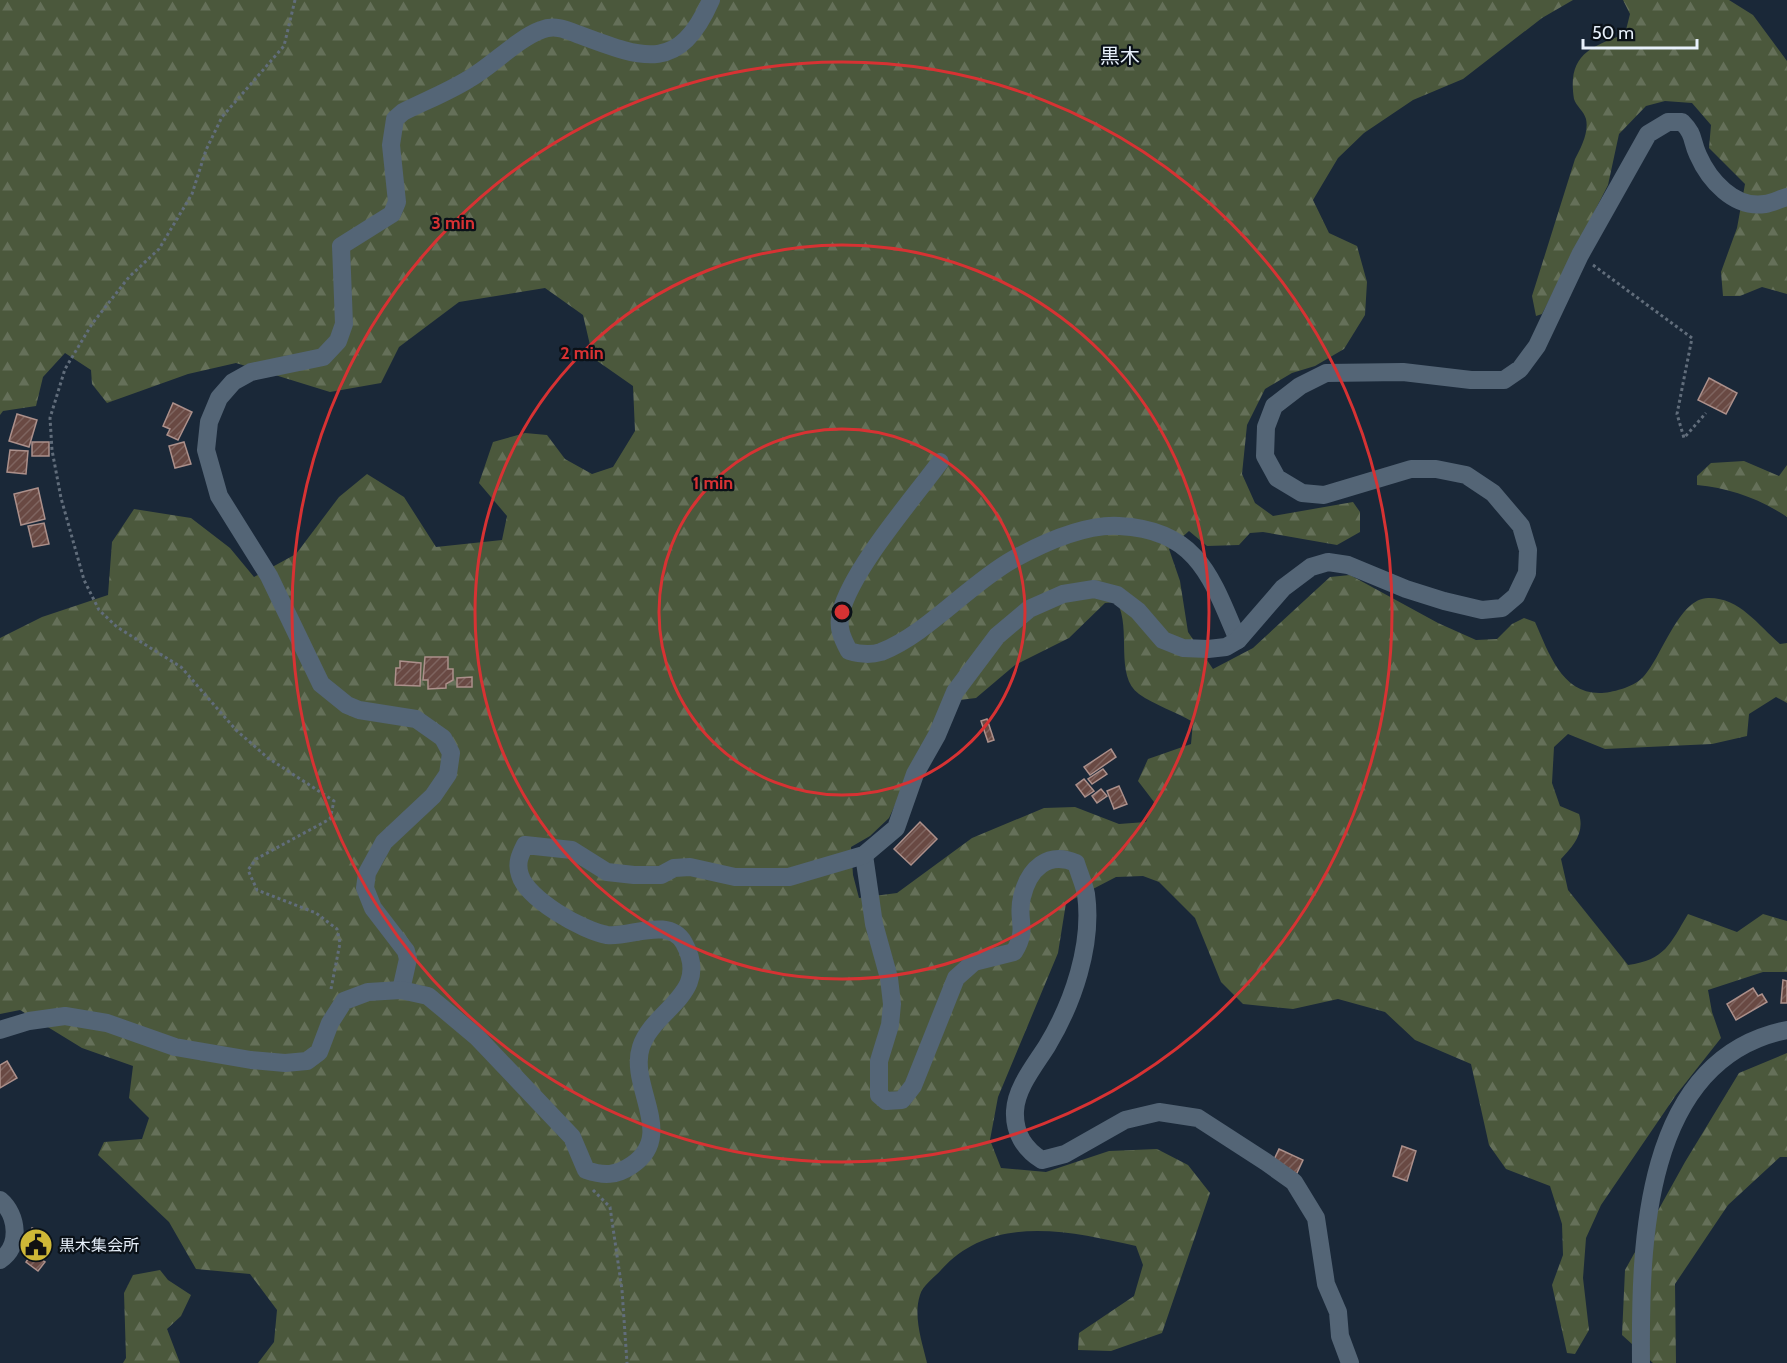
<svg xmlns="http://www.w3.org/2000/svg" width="1787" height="1363" font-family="Cabin,'Noto Sans JP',sans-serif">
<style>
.forest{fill:url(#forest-firs);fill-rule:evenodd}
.building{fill:url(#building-hatch);stroke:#ac908b;stroke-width:1.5}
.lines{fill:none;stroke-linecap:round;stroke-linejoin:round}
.path{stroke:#616d7b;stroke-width:3;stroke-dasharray:3 3;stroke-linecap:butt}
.minor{stroke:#546576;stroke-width:18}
.ring{fill:none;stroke:#d73233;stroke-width:3}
.labels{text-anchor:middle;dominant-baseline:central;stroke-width:4.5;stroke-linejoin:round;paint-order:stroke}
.poi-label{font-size:16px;fill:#e7f0fb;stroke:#0a1118;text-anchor:start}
.quarter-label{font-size:20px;fill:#e7f0fb;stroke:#0a1118}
.centre{fill:#d73233;stroke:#0a1118;stroke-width:3}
.ring-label{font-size:18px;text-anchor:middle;font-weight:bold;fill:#d73233;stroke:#0a1118;stroke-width:4.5;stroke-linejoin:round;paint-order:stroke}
</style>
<defs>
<pattern id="forest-firs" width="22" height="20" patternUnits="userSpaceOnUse" patternTransform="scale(1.5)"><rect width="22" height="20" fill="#4b583c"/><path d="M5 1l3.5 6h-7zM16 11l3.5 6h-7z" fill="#657059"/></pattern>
<pattern id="building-hatch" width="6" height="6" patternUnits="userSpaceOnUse" patternTransform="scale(1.5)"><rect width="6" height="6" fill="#694943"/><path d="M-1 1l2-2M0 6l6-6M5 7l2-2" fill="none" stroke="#7e645f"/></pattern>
</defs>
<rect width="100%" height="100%" fill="#1a2838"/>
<g class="forest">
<path d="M0 0H1573L1542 18 1463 79 1413 100 1364 133 1338 158 1313 200 1329 233 1357 246 1367 282 1365 315 1344 349 1315 366 1292 373 1265 389 1247 425 1242 474 1255 503 1273 516 1353 502 1360 512V532L1337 545 1263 532 1250 533 1239 545 1207 546 1189 531 1169 549 1180 581 1188 632 1213 669 1253 648 1330 577 1350 575 1438 623 1476 640 1497 639 1512 624 1524 618 1535 622C1549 653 1562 695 1602 693 1615 692 1636 686 1644 676 1662 657 1679 597 1709 598 1740 598 1758 625 1780 644L1787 643V703L1776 697 1749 714 1747 736 1712 744 1605 749 1568 734 1554 747 1552 783 1560 806 1579 814C1585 833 1573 846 1561 859L1568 890 1628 965C1665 960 1670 944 1688 914L1737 932 1763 914 1787 921V972H1763L1708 990 1712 1012 1721 1038 1676 1095 1601 1205 1586 1238 1583 1278 1589 1330 1575 1354 1567 1353 1552 1285 1563 1255 1562 1224 1550 1186 1506 1169 1489 1145 1471 1064 1415 1040 1385 1012 1338 999 1293 1009 1243 1004 1221 982 1195 918 1159 882 1143 876 1116 877 1066 903 1058 953 998 1097 990 1140 1001 1168 1046 1172 1109 1151 1157 1149 1188 1165 1210 1193 1162 1333 1111 1351 1078 1350 1079 1333 1134 1296 1143 1265 1136 1246C1070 1231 992 1213 941 1270 935 1277 922 1286 920 1295 913 1316 922 1342 927 1363H258L274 1342 277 1310 250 1274 196 1269 169 1222 98 1155 104 1142 142 1139 149 1118 129 1098 133 1066 82 1048 20 1010 0 1014V638L42 617 108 595 112 542 134 509 191 518 230 548 254 577 296 554 339 497 367 474 404 497 436 547 502 540 507 516 479 483 493 442 525 433 547 435 565 459 592 474 613 467 635 431 633 386 593 358 583 315 545 288 459 302 399 347 381 383 330 392 236 363 188 374 107 403 92 384 91 370 65 353 43 377 36 406 3 411 0 415ZM1117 602C1132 629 1114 676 1139 694 1154 705 1177 712 1193 722L1191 744 1148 759 1138 781 1154 802 1146 822 1119 824 1075 807 1044 808 972 838 897 893 859 898 853 875 851 847 870 836 889 818 943 702 976 698 1015 665 1069 638 1105 603Z"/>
<path d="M1623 0H1729L1753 15 1787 61V294L1762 287 1740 296H1723L1721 272 1737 228 1745 184 1709 148 1711 125 1692 103 1665 101 1646 106 1619 134 1608 185 1542 314 1536 316 1532 296 1575 159C1581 148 1589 132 1586 119 1584 111 1576 106 1574 99 1567 55 1590 47 1625 34L1630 14Z"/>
<path d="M1744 461 1779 476 1787 465V517C1760 499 1730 488 1697 485V476L1711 463Z"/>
<polygon points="1787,1053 1787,1157 1780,1157 1728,1205 1675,1284 1676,1363 1653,1363 1622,1335 1625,1270 1685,1162 1739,1073"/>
<polygon points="160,1270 168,1280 191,1295 181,1316 167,1329 180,1363 123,1363 126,1358 124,1293 133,1275"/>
</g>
<g class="building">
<polygon points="1709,378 1737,393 1726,414 1698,400"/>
<polygon points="173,403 192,412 178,440 167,435 170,429 163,426"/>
<polygon points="17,414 37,420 29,447 9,441"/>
<rect x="32" y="442" width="17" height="14"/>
<polygon points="184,442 191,464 175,468 169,446"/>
<polygon points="10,450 28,451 26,474 7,472"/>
<polygon points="38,488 45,519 21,525 14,494"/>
<polygon points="44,523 49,544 33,547 28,526"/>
<polygon points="425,657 448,657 448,669 453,669 453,680 446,684 446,688 428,689 428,680 423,680"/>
<polygon points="400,661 421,663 420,686 395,685 396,668 400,668"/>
<polygon points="472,677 472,687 457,687 457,678"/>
<polygon points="987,719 994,740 988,742 981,721"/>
<polygon points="1111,749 1116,757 1090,775 1084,767"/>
<polygon points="1103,769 1107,774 1092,784 1088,779"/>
<polygon points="1084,779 1094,791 1085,797 1076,785"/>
<polygon points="1119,786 1127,804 1114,809 1107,791"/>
<polygon points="1101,789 1107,796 1097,803 1092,796"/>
<polygon points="920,822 937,839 911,865 894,849"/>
<polygon points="1783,980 1787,981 1787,1003 1781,1003"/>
<polygon points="1753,988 1758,996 1762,994 1767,1002 1736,1020 1727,1004"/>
<polygon points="7,1061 17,1078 0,1088 0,1065"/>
<polygon points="1402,1146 1416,1151 1407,1181 1393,1176"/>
<polygon points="1279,1149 1303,1160 1296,1175 1272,1164"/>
<polygon points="32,1228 44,1234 42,1239 49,1242 43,1257 23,1249"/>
<polygon points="32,1253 45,1262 38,1271 26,1262"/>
</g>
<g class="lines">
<g class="path">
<polyline points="295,0 284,46 222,117 206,150 192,194 159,249 129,277 92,324 65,369 50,418 52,450 61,498 84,580 99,610 117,627 181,667 236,730 268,758 334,801 330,819 256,859 248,870 257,890 316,913 337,929 340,943 331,989"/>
<polyline points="1593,265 1692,338 1677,414 1684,438 1706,413"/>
<polyline points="593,1190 610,1207 622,1290 627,1363"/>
</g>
<g class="minor">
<path d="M940 462C912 500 852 569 841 612 837 627 842 638 849 651 859 654 871 655 881 652 927 634 968 585 1012 560 1043 543 1084 524 1119 526 1197 530 1211 576 1238 640"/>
<path d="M864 855 874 924 889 978 892 1004 890 1025 879 1061V1095L886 1101 902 1100 913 1086 956 978 974 962 1014 952C1029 928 1016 920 1022 897 1029 868 1048 851 1076 863 1079 873 1084 884 1086 894 1093 945 1073 1003 1047 1046 1035 1065 1016 1088 1015 1111 1014 1132 1024 1149 1042 1160L1065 1154 1125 1120 1159 1112 1198 1118 1266 1162 1294 1182 1316 1218 1326 1284 1338 1312 1340 1336 1350 1363"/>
<path d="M401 990 408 959 406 951 373 908 365 888 367 873 384 842 433 796 448 774 451 753 443 738 416 719 359 710 347 705 321 684 269 576 219 496 206 450 209 422 219 398 233 382 251 372 323 357 338 341 344 324 341 246 392 214 397 202 391 145 395 119 403 112C425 101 448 92 469 79 492 66 517 39 541 30 555 24 567 30 580 35 644 59 679 73 711 0"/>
<path d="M0 1030 29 1021 65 1016 107 1023 175 1047 251 1060 285 1063 307 1061 319 1052 330 1023 344 1001 368 992 401 990 428 996 477 1037 572 1137 586 1170C604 1176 616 1176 632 1165 677 1135 628 1086 641 1047 654 1008 712 994 684 943 669 916 630 938 607 935 583 931 527 899 520 875 516 863 520 855 525 845L572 850 607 872 634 875H661L674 868 690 867 735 877H789L864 855 896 828 915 774 937 735 955 692 997 636 1029 609 1063 594 1094 589 1117 595 1138 611 1163 640 1183 648 1208 649 1226 647 1238 640 1283 588 1311 567 1328 562 1348 565 1406 589 1444 601 1482 610 1502 608 1516 596 1527 573 1528 550 1521 526 1493 493 1466 475 1436 469H1411L1324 495 1302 493 1277 478 1265 456 1266 427 1274 406 1300 386 1326 373 1403 372 1471 380H1504L1520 369 1537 346 1580 255 1648 134 1668 122H1682C1695 135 1691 140 1698 155 1709 180 1734 209 1765 204 1772 203 1780 199 1787 197"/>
<path d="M0 1200C18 1215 21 1247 0 1260"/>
<path d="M1641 1363C1640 1246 1642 1059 1787 1030"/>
</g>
</g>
<g class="ring">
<circle cx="842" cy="612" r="183"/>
<circle cx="842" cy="612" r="367"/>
<circle cx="842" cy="612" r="550"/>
</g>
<defs>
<symbol id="civic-disc" viewBox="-11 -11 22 22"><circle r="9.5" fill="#cfb837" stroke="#0a1118"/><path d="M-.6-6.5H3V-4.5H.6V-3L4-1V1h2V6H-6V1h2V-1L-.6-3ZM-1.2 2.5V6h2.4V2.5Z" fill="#111"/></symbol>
</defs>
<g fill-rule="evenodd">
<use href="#civic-disc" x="17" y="1226" width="38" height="38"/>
</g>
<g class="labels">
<g class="poi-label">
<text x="59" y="1245">黒木集会所</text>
</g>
<g class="quarter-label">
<text x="1120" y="56">黒木</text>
</g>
</g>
<circle cx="842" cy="612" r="9" class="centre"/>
<g class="ring-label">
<text x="453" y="229">3 min</text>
<text x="582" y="359">2 min</text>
<text x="713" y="489">1 min</text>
</g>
<path d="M1583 39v9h114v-9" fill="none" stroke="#e7f0fb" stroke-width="3"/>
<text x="1592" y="39" font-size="18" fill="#e7f0fb" stroke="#0a1118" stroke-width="4.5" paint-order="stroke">50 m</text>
</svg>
